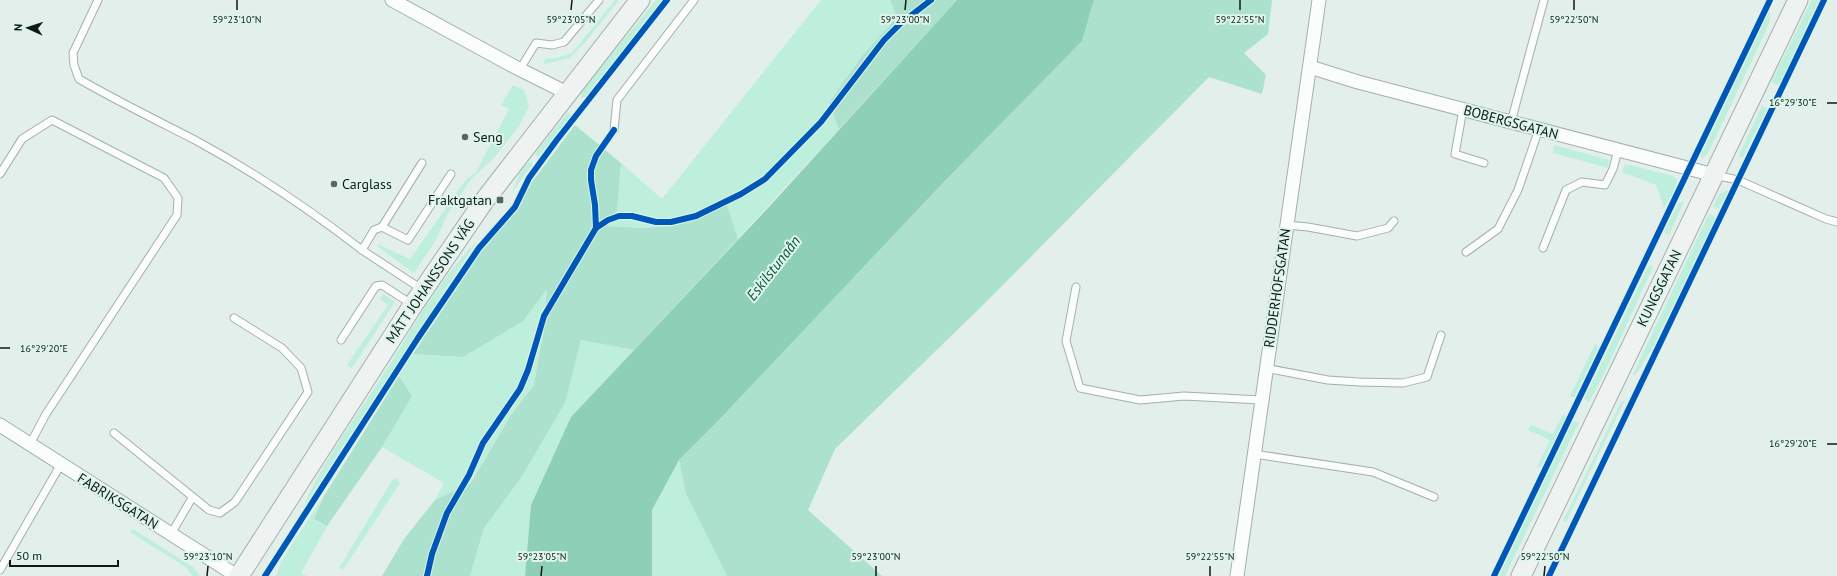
<svg xmlns="http://www.w3.org/2000/svg" width="1837" height="576" font-family="'PT Sans',sans-serif">
<style>
.green{fill:#beefdc}
.forest{fill:#abe1cd}
.water{fill:#8ecfb7}
.lines{fill:none;stroke-linecap:round;stroke-linejoin:round}
.lane-casing{stroke:#a5afab;stroke-width:9}
.street-casing{stroke:#a5afab;stroke-width:15}
.secondary-casing{stroke:#a5afab;stroke-width:21}
.lane{stroke:#fbfdfc;stroke-width:7}
.street{stroke:#fbfdfc;stroke-width:13}
.secondary{stroke:#eef3f1;stroke-width:19}
.cycleway-casing{stroke:#ddf5eb;stroke-width:8}
.cycleway{stroke:#0057b8;stroke-width:6}
.ticks{fill:none;stroke:#111916;stroke-width:1.5}
.poi-dot{fill:#5a6460;stroke:#ddf5eb;stroke-width:1.5}
.labels{text-anchor:middle;dominant-baseline:central;stroke-width:4;stroke-linejoin:round;paint-order:stroke}
.street-label{font-size:14px;fill:#111916;stroke:#ddf5eb}
.poi-label{font-size:14px;fill:#111916;stroke:#ddf5eb;text-anchor:start}
.water-label{font-size:15px;font-style:italic;fill:#0f5642;stroke:#ddf5eb}
.ticks-label{font-size:10px;text-anchor:middle;fill:#111916;stroke:#ddf5eb;stroke-width:4;stroke-linejoin:round;paint-order:stroke}
</style>
<rect width="100%" height="100%" fill="#e3efea"/>
<g class="green">
<polygon points="615,0 619,0 587,40 570,58 544,64 545,59 556,58 572,53"/>
<polygon points="656,0 663,0 585,97 581,98 581,94 588,83"/>
<polygon points="821,0 890,0 897,17 862,56 829,103 839,129 738,239 727,205 674,226 642,228 605,226 617,211 621,163 662,199"/>
<polygon points="1812,0 1819,0 1779,86 1771,82"/>
<polygon points="1770,9 1769,23 1764,35 1708,153 1703,158 1700,157"/>
<polygon points="513,85 524,90 529,106 519,126 493,159 471,179 447,215 436,240 414,273 378,247 378,244 410,259 465,181 476,172 509,109 501,105"/>
<polygon points="1762,106 1767,109 1743,157 1738,157"/>
<polygon points="568,112 571,115 538,157 535,155 539,148"/>
<polygon points="1554,145 1609,160 1608,168 1553,153"/>
<polygon points="529,162 533,164 512,192 520,172"/>
<polygon points="1625,164 1673,176 1677,180 1675,190 1664,208 1656,185 1622,172"/>
<polygon points="1729,190 1719,208 1713,207 1719,194"/>
<polygon points="1679,202 1684,202 1669,235 1664,232"/>
<polygon points="1709,214 1716,218 1652,349 1635,376 1633,374"/>
<path d="M477 241 303 508C322 462 354 420 381 378 411 331 438 280 477 241Z"/>
<polygon points="1649,265 1653,267 1603,376 1589,402 1584,399"/>
<polygon points="547,288 543,333 534,385 511,415 471,483 435,500 444,483 382,447 412,396 399,376 413,354 463,357"/>
<polygon points="383,294 395,302 352,368 347,365 388,305 380,299"/>
<polygon points="581,340 634,350 571,417 531,505 525,576 470,576 484,528 521,478 565,403"/>
<polygon points="1595,344 1599,347 1574,398 1570,396"/>
<polygon points="1625,400 1566,522 1563,521 1621,402"/>
<polygon points="1563,414 1566,417 1540,468 1537,467 1550,440 1528,430 1531,425 1553,434"/>
<polygon points="1573,421 1579,422 1505,576 1499,576"/>
<polygon points="679,460 686,494 727,576 652,576 652,510"/>
<polygon points="397,478 400,483 343,570 339,568 393,479"/>
<polygon points="324,496 314,519 327,526 301,573 307,576 276,576 281,561"/>
<polygon points="133,529 193,567 200,576 192,576 187,568 130,532"/>
</g>
<g class="forest">
<polygon points="890,0 957,0 839,129 829,103 862,56 897,17"/>
<polygon points="1094,0 1272,0 1268,34 1244,53 1266,75 1262,94 1209,77 986,302 835,449 808,510 882,576 727,576 686,494 679,460 718,421 941,185 1082,41"/>
<polygon points="575,125 621,163 617,211 605,226 642,228 674,226 727,205 738,239 634,350 581,340 565,403 521,478 484,528 470,576 382,576 404,539 435,500 471,483 511,415 534,385 543,333 547,289 523,321 463,357 413,354 479,255 514,212 529,186"/>
<polygon points="399,376 412,396 382,447 327,526 314,519 324,496"/>
</g>
<polygon class="water" points="957,0 1094,0 1082,41 941,185 718,421 679,460 652,510 652,576 525,576 531,505 571,417 768,208"/>
<g class="lines">
<defs>
<g id="lane">
<path d="M98 0 73 53 74 65 79 79C117 101 156 120 195 140 254 172 309 209 362 250"/>
<polyline points="520,69 536,43 552,45 564,42 599,0"/>
<polyline points="1463,109 1455,154 1484,163"/>
<polyline points="1511,122 1544,0"/>
<polyline points="614,130 617,100 694,0"/>
<polyline points="0,174 22,139 52,120 164,178 178,198 177,215 46,414 30,444"/>
<polyline points="1714,175 1738,180 1826,219 1837,222"/>
<polyline points="1286,225 1308,227 1357,236 1388,228 1394,221"/>
<polyline points="382,227 422,163"/>
<polyline points="1543,248 1566,190 1582,182 1605,185 1613,169 1618,150"/>
<polyline points="1466,252 1498,229 1518,190 1539,129"/>
<polyline points="1076,287 1066,341 1080,388 1140,400 1184,396 1261,400"/>
<polyline points="423,290 362,250 374,230 382,227 408,240 451,174"/>
<polyline points="341,340 376,286 382,285 413,305"/>
<polyline points="1265,368 1328,380 1359,382 1403,383 1427,377 1441,335"/>
<polyline points="114,433 209,510 220,513 235,502 308,392 301,368 282,348 234,318"/>
<polyline points="1254,454 1373,472 1434,497"/>
<polyline points="171,534 192,498"/>
<polyline points="0,570 61,464"/>
</g>
<g id="street">
<polyline points="392,0 515,67 567,93"/>
<polyline points="1310,67 1358,82 1714,175"/>
<polyline points="0,425 237,576"/>
<polyline points="1237,576 1319,0"/>
</g>
<g id="secondary">
<polyline points="239,576 413,305 484,201 640,0"/>
<polyline points="1521,576 1798,0"/>
</g>
</defs>
<use href="#lane" class="lane-casing"/>
<use href="#street" class="street-casing"/>
<use href="#secondary" class="secondary-casing"/>
<use href="#lane" class="lane"/>
<use href="#street" class="street"/>
<use href="#secondary" class="secondary"/>
<defs>
<g id="cycleway">
<polyline points="596,228 595,205 591,180 591,170 596,156 614,130"/>
<polyline points="265,576 418,338 479,248 515,207 529,178 556,141 667,0"/>
<polyline points="427,576 432,554 447,513 469,475 483,443 520,389 528,370 544,316 596,228 608,220 619,216 632,216 656,222 671,222 696,216 741,194 765,179 821,122 884,40 900,24 931,0"/>
<polyline points="1494,576 1770,0"/>
<polyline points="1549,576 1824,0"/>
</g>
</defs>
<use href="#cycleway" class="cycleway-casing"/>
<use href="#cycleway" class="cycleway"/>
</g>
<path class="ticks" d="M237 10V0M571 10 572 0M905 10 906 0M1240 10V0M1574 10V0M1827 103H1837M0 348H10M1827 444H1837M207 576 208 566M541 576 542 566M876 576V566M1210 576V566M1544 576 1545 566"/>
<g class="poi-dot">
<circle cx="465" cy="137" r="4"/>
<circle cx="334" cy="184" r="4"/>
<rect x="496" y="196" width="8" height="8" rx="2"/>
</g>
<g class="labels">
<g class="street-label">
<text transform="translate(1511 122) rotate(15)">BOBERGSGATAN</text>
<text transform="translate(430 281) rotate(-56)">MÅTT JOHANSSONS VÄG</text>
<text transform="translate(1277 288) rotate(-82)">RIDDERHOFSGATAN</text>
<text transform="translate(1659 288) rotate(-64)">KUNGSGATAN</text>
<text transform="translate(118 501) rotate(32)">FABRIKSGATAN</text>
</g>
<g class="poi-label">
<text x="473" y="137">Seng</text>
<text x="342" y="184">Carglass</text>
<text x="492" y="200" text-anchor="end">Fraktgatan</text>
</g>
<g class="water-label">
<text transform="translate(773 268) rotate(-52)">Eskilstunaån</text>
</g>
</g>
<g class="ticks-label">
<text x="237" y="23">59°23'10"N</text>
<text x="571" y="23">59°23'05"N</text>
<text x="905" y="23">59°23'00"N</text>
<text x="1240" y="23">59°22'55"N</text>
<text x="1574" y="23">59°22'50"N</text>
<text x="1793" y="106">16°29'30"E</text>
<text x="44" y="352">16°29'20"E</text>
<text x="1793" y="447">16°29'20"E</text>
<text x="208" y="560">59°23'10"N</text>
<text x="542" y="560">59°23'05"N</text>
<text x="876" y="560">59°23'00"N</text>
<text x="1210" y="560">59°22'55"N</text>
<text x="1545" y="560">59°22'50"N</text>
</g>
<g transform="translate(28 28) rotate(273)" stroke="#ddf5eb" stroke-width="3" paint-order="stroke">
<path d="M0-3L7 15L0 10L-7 15Z" fill="#111916"/>
<text y="-6" font-size="11" font-weight="bold" text-anchor="middle" fill="#111916">N</text>
</g>
<path d="M10 560v6h108v-6" fill="none" stroke="#111916" stroke-width="2"/>
<text x="16" y="560" font-size="12" fill="#111916" stroke="#ddf5eb" stroke-width="3" paint-order="stroke">50 m</text>
</svg>
